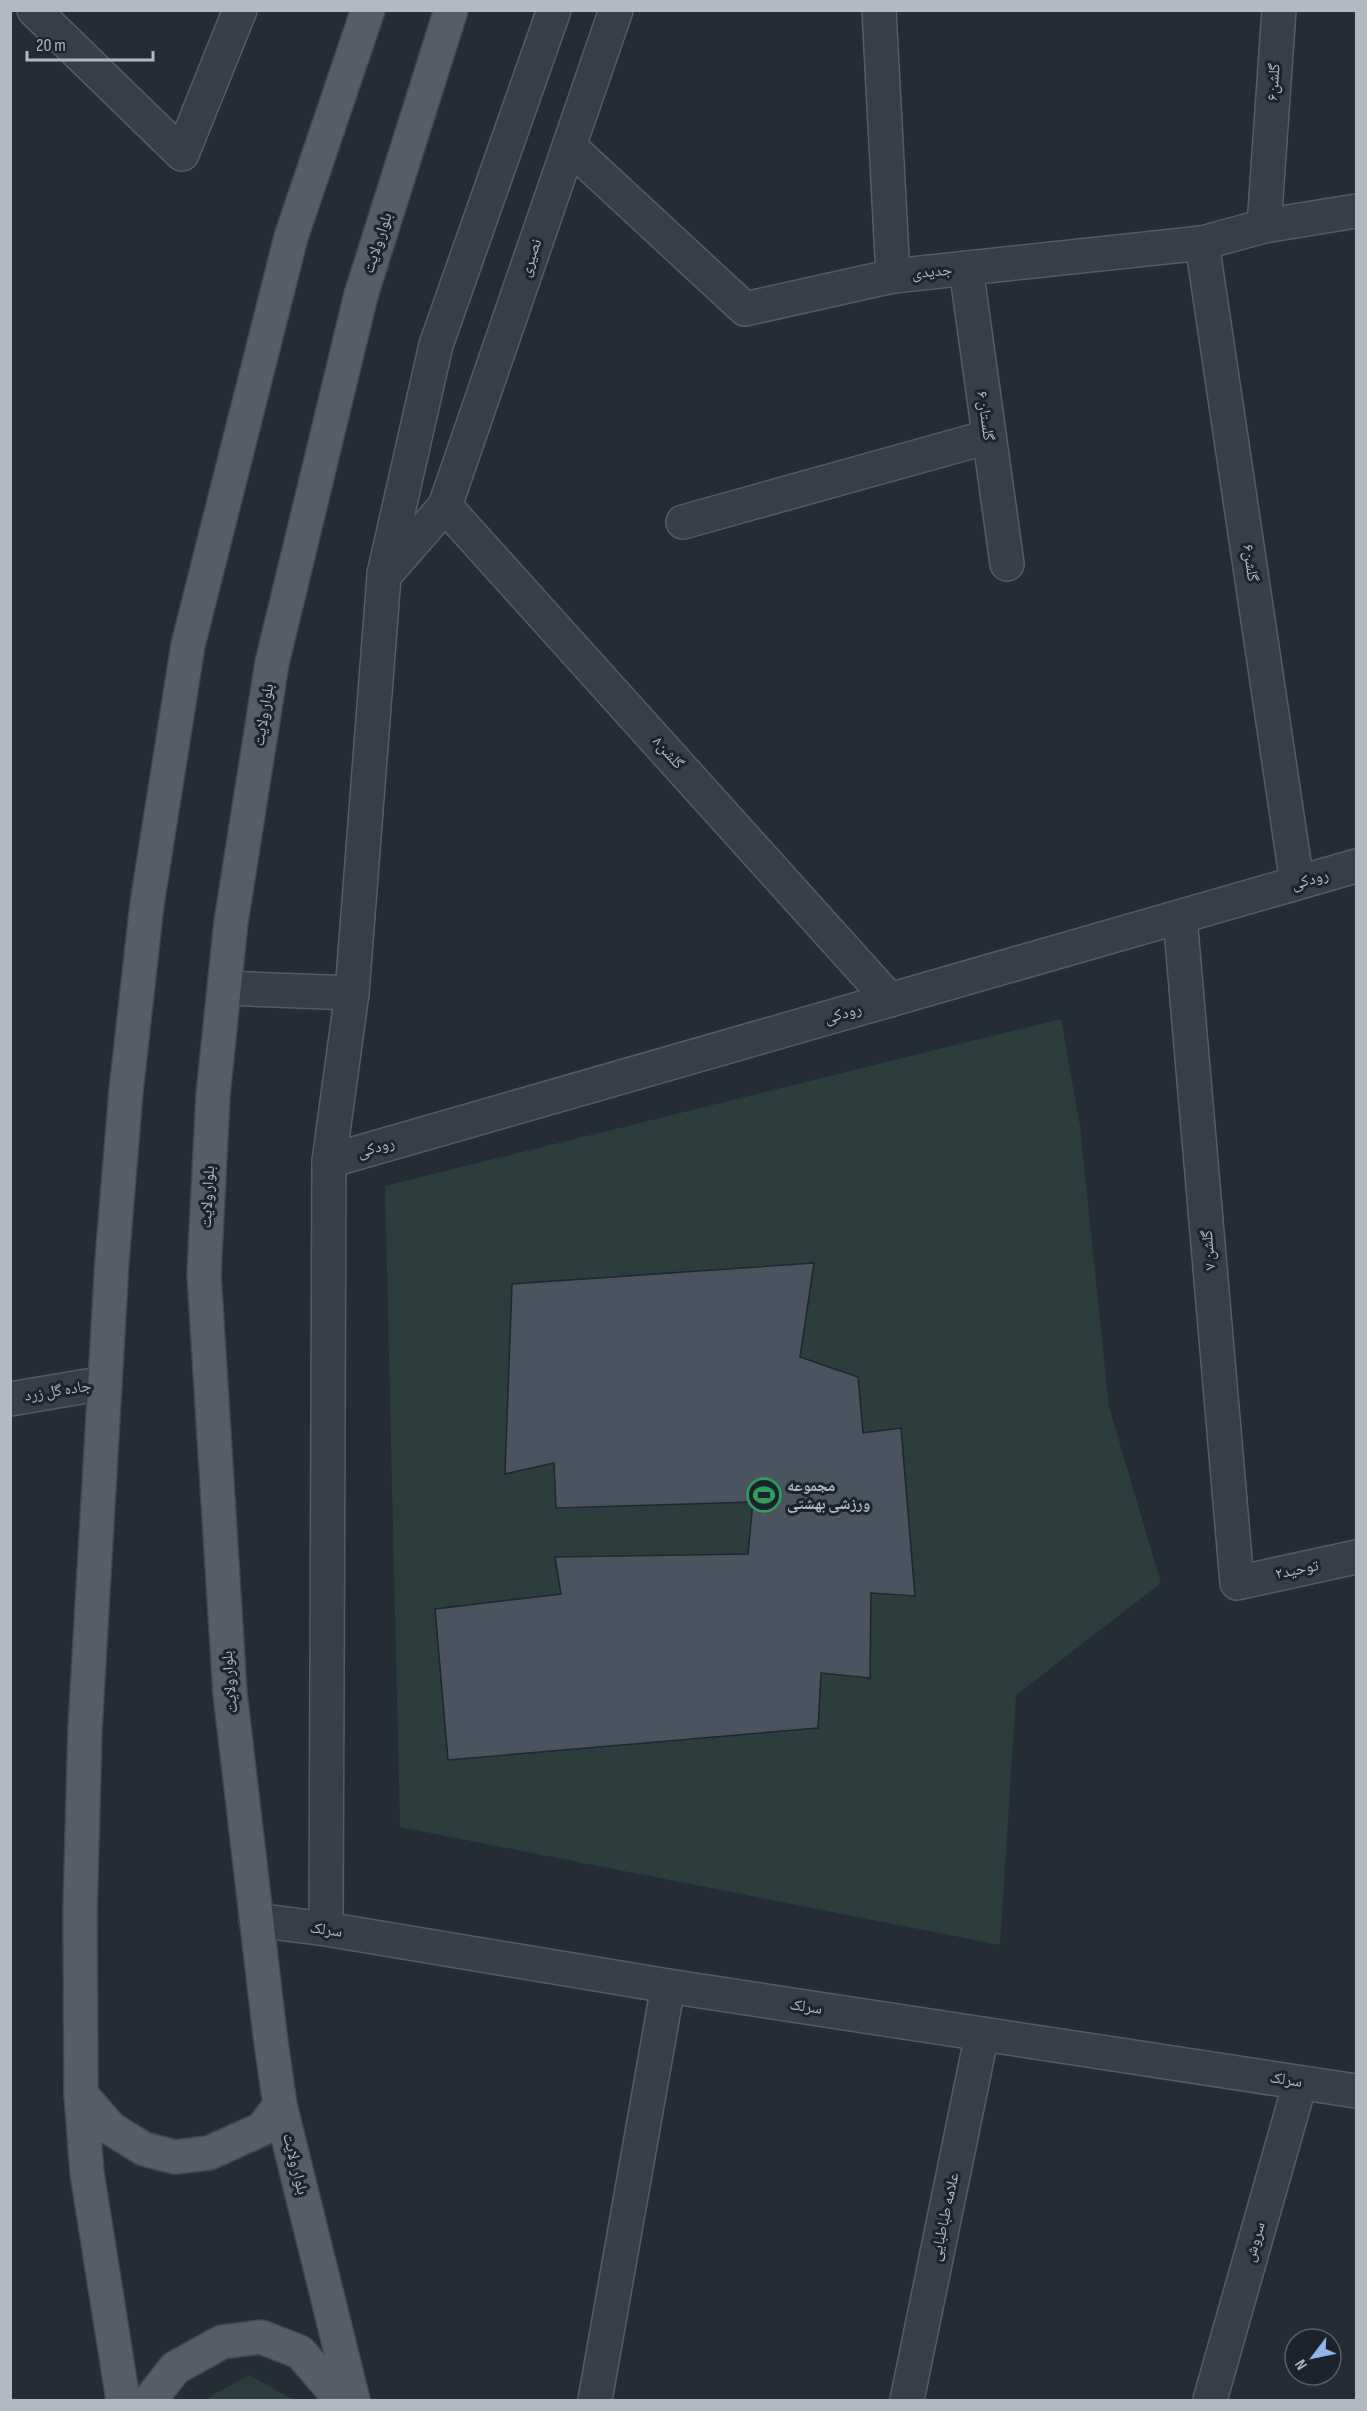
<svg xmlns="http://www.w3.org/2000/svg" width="1367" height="2411" font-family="'Sofia Sans Condensed','Noto Naskh Arabic',sans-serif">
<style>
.green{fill:#2b3d3d}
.building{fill:#4a5360;stroke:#1e252e;stroke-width:1.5}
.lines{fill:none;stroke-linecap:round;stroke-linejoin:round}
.minor-casing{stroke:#555c65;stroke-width:36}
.tertiary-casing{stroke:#555c65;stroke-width:36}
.primary-casing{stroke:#404750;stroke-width:36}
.minor{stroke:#373e47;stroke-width:33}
.tertiary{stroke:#373e47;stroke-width:33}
.primary{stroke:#555d67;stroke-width:33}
.labels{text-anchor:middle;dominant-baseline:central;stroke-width:6;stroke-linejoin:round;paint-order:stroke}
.street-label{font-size:16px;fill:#b2b9c3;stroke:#1c232c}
.poi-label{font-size:16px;font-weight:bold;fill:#b2b9c3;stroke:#1c232c;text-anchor:start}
</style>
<rect width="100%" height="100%" fill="#242c36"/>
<g class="green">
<polygon points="1061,1019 1080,1126 1109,1407 1161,1583 1016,1695 1000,1945 400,1827 385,1186"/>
<polygon points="249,2375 294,2400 210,2400 211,2396"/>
</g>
<polygon class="building" points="814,1263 800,1357 858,1377 863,1433 901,1428 915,1596 871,1593 870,1678 821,1673 818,1728 448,1760 435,1609 561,1594 555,1557 748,1554 753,1502 556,1508 554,1463 505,1474 512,1284"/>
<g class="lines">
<defs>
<g id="minor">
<polyline points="34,10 182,154 240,10"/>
<polyline points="879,10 893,276"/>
<polyline points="570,147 745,309 893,276 1202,243 1264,226 1356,211"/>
<polyline points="1264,226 1279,10"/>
<polyline points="1202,243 1297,883"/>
<polyline points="966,268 1007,564"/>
<polyline points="445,506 890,1000"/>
<polyline points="683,522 988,437"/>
<polyline points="384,574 436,345 554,10"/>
<polyline points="1180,917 1237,1583 1356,1557"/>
<polyline points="224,988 352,993"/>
<polyline points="256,1920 326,1929 668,1986 1356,2091"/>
<polyline points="326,1929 329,1161 352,993 384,576 445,506 616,10"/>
<polyline points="595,2400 668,1986"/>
<polyline points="907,2400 982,2034"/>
<polyline points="1210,2400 1300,2083"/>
</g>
<g id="tertiary">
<polyline points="329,1161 1356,866"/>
<polyline points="10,1399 105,1383"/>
</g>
<g id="primary">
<polyline points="81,2094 110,2128 144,2149 175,2157 209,2153 262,2129 280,2105"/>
<polyline points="123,2400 87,2173 81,2094 80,1912 85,1729 112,1261 126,1091 147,904 188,645 291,237 368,10"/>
<polyline points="150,2400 175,2368 222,2342 261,2337 300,2352 332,2389 338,2400"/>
<polyline points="353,2400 280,2105 270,2035 230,1693 204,1274 213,1095 231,922 272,663 361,295 451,10"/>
</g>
</defs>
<use href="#minor" class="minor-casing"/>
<use href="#tertiary" class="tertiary-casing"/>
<use href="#primary" class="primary-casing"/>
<use href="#minor" class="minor"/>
<use href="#tertiary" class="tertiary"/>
<use href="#primary" class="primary"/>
</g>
<defs>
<symbol id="stadium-ring" viewBox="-11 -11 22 22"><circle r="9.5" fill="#1c232c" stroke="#2e9e5b" stroke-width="1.5"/><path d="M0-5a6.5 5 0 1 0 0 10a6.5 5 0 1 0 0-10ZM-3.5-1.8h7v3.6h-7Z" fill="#2e9e5b"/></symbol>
</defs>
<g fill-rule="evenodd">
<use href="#stadium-ring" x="745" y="1476" width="38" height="38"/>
</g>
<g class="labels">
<g class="street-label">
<text transform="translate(1274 82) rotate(-86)">گلشن۶</text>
<text transform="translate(378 243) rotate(-72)">بلوار ولایت</text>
<text transform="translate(531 258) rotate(-71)">نصیری</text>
<text transform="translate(932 272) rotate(-6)">جدیدی</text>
<text transform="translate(985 416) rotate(82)">گلستان ۶</text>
<text transform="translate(1250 563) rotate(82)">گلشن۶</text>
<text transform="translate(264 715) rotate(-81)">بلوار ولایت</text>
<text transform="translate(668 753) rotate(48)">گلشن۸</text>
<text transform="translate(1310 880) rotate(-16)">رودکی</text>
<text transform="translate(843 1014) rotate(-16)">رودکی</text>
<text transform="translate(376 1148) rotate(-16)">رودکی</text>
<text transform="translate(208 1197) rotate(-87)">بلوار ولایت</text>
<text transform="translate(1209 1250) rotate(-95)">گلشن ۷</text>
<text transform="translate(58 1391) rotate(-9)">جاده گل زرد</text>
<text transform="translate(1297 1570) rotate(-12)">توحید۲</text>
<text transform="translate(230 1682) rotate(-95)">بلوار ولایت</text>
<text transform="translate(326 1930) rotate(8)">سرلک</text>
<text transform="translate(806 2007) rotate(9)">سرلک</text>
<text transform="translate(1286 2080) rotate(9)">سرلک</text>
<text transform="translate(295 2164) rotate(76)">بلوار ولایت</text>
<text transform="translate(945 2217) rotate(-78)">علامه طباطبایی</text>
<text transform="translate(1255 2242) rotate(-74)">سروش</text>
</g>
<g class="poi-label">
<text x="787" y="1486">مجموعه<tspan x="787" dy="18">ورزشی بهشتی</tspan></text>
</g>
</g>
<rect width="1367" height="2411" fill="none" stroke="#b2b9c3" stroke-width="24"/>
<g transform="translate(1313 2357) rotate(238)"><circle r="28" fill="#1c232c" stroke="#585f68" stroke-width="1.5"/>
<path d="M0-4.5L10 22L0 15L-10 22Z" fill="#8fb3eb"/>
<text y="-9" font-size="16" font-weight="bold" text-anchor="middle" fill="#b2b9c3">N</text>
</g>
<path d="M27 51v9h126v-9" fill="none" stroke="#b2b9c3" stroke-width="3"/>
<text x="36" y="51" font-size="18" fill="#b2b9c3" stroke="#1c232c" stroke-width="4.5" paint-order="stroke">20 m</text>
</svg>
